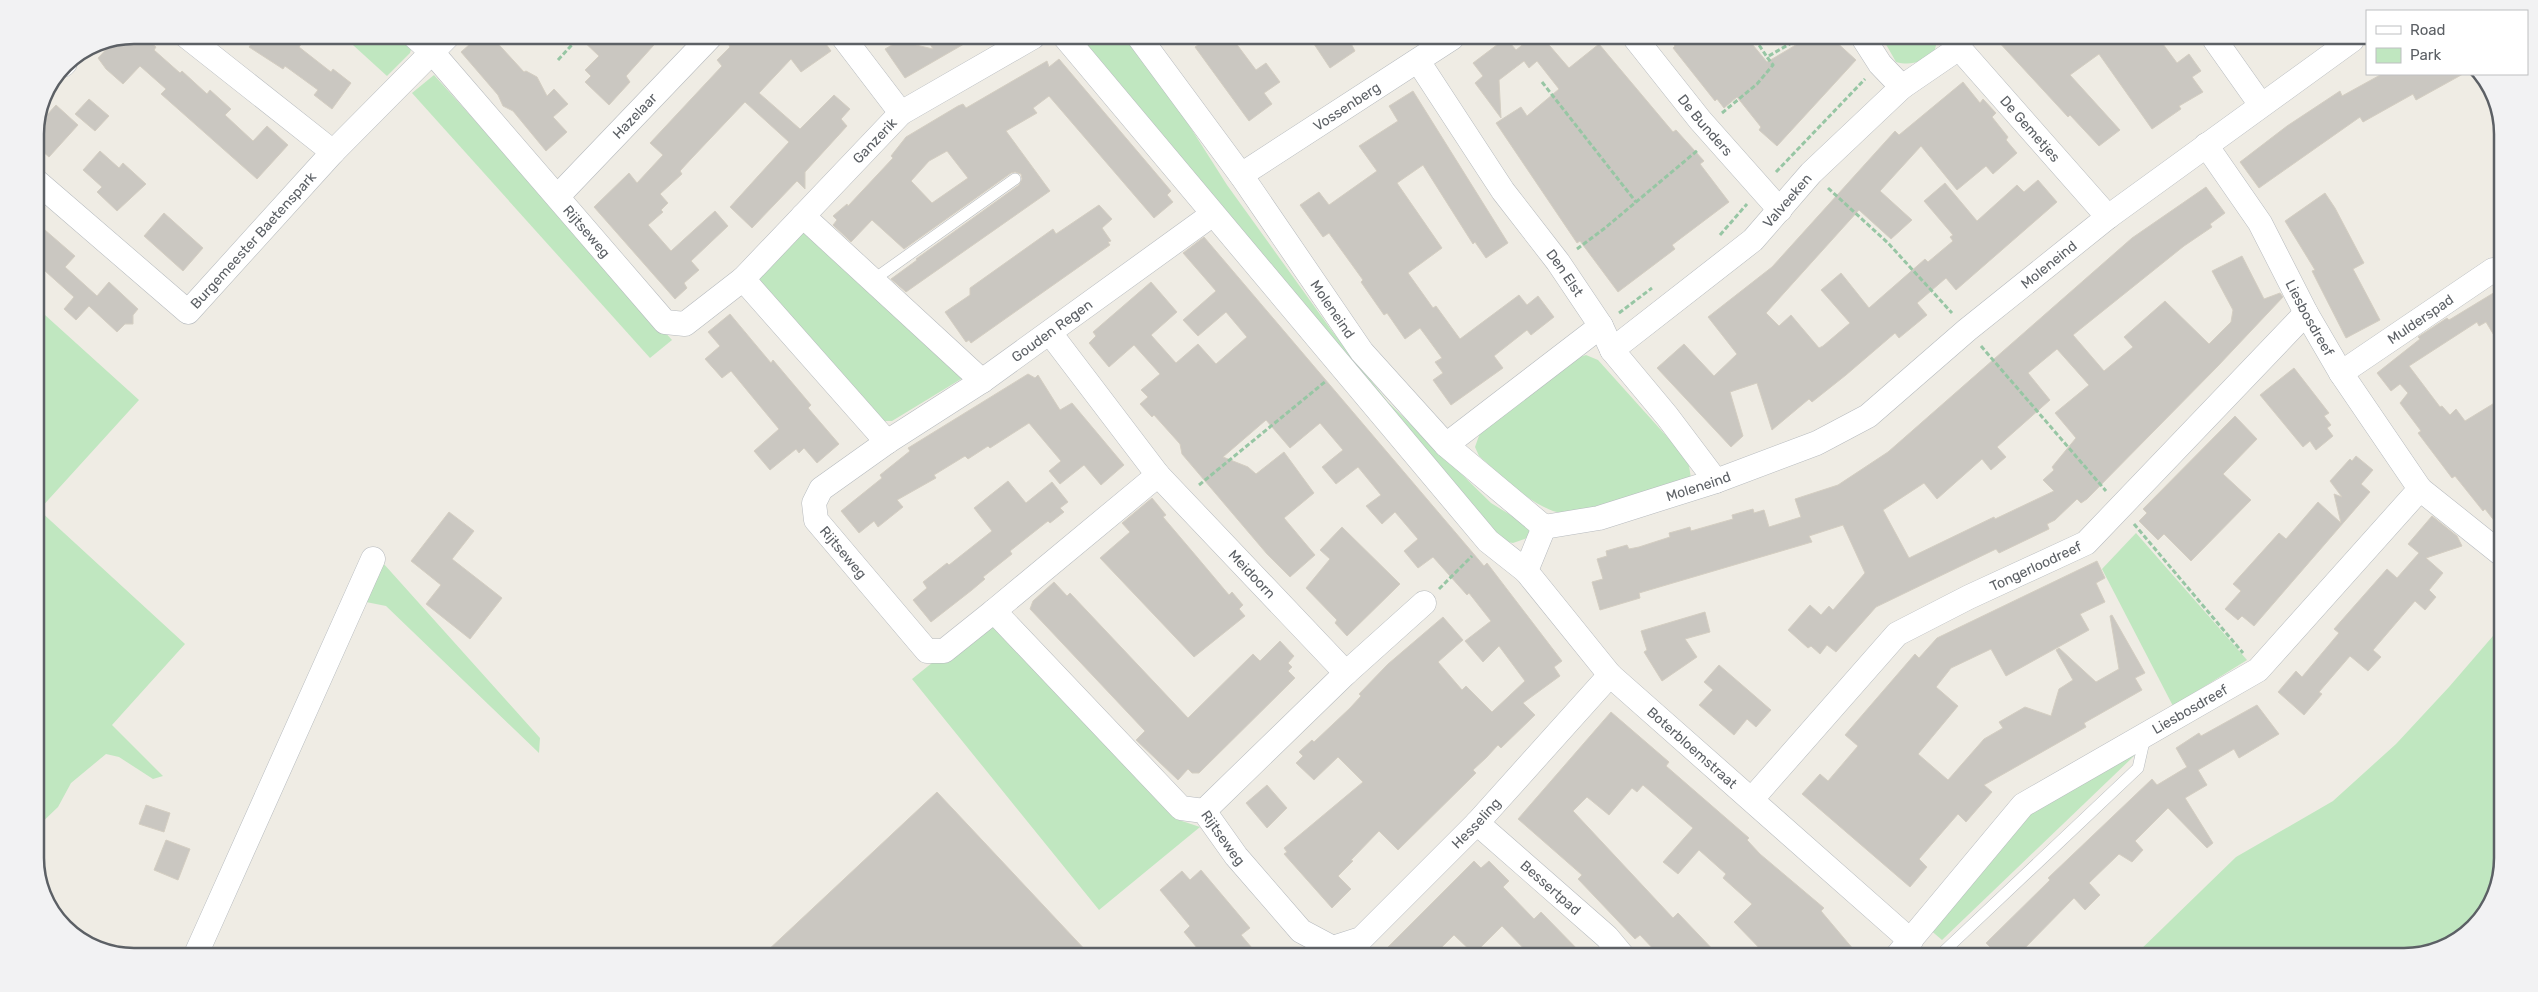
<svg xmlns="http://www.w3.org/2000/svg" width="2538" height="992" font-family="Rubik,sans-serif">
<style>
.green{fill:#c0e7c0}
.building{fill:#cac7c1;stroke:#d4cec2;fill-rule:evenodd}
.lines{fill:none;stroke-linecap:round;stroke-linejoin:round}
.lane-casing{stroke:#b6babe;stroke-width:12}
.street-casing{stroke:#b6babe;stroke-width:25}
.path{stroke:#97c6a4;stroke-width:3;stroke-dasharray:5 2.5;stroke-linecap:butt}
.lane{stroke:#fff;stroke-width:11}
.street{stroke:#fff;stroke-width:24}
.labels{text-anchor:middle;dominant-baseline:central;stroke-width:4;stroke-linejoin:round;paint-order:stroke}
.street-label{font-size:14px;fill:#5c6065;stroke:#fff}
.rim{fill:none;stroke:#5c6065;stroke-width:2.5}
</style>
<rect width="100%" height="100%" fill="#efece4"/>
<g class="green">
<polygon points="342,35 408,36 413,42 410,53 387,76"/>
<polygon points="1078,37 1133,37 1227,185 1332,331 1388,402 1491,503 1530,527 1530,537 1513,543 1503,541"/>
<path d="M1883 39H1934L1936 45 1934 53C1921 62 1911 66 1896 62Z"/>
<polygon points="434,75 672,340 650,358 412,93"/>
<polygon points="802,223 966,376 892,421 879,421 756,276"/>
<polygon points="35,306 139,400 39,510 185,644 112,725 163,776 153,779 119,757 106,754 71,783 58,807 35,829"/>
<path d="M1586 355 1598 360 1688 460 1691 478C1665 486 1574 519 1553 511 1524 500 1502 476 1479 456L1475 447 1481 430 1571 360Z"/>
<polygon points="2136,533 2247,660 2173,706 2102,569"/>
<polygon points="383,563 540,738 539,753 386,606 366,602"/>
<polygon points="983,622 997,630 1179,820 1200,827 1099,910 912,679"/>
<polygon points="2499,629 2498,890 2464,937 2404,957 2271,957 2266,954 2264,957 2134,956 2236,857 2333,801 2396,744 2449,687"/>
<polygon points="2135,752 2134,756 1942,940 1928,928 2040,801"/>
</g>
<g class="building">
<polygon points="134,35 142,35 156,47 154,50 180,73 182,71 207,94 210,90 231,109 225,115 253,141 267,126 288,145 257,179 161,94 166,89 140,66 123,84 106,69 98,58 116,39"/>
<polygon points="258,35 308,35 299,47 331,72 333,69 351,83 332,109 314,95 318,90 285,66 283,69 249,47"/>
<polygon points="479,36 491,36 524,72 526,71 537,77 547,96 554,89 568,104 553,117 567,132 546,151 513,111 503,106 498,95 461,52"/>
<polygon points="578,36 662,36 626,76 630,82 609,105 585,82 591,76 585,70 599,56"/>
<polygon points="724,36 821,37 831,51 801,72 791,59 759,93 800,129 834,95 850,109 841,119 847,126 805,172 805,189 797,181 752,228 730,207 789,142 745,102 691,159 680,171 682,174 660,194 668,203 661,210 663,212 648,225 671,251 715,211 728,226 691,261 699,270 684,283 687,288 675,299 594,207 629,173 637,183 663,155 650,143 722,66 717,60 730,47"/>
<polygon points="926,37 976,37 905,78 885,49 899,41 933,49"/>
<polygon points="1208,38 1232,38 1256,70 1266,63 1280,82 1264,93 1272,104 1249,121 1195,47"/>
<polygon points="1310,38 1348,38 1355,51 1330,68"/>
<polygon points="1506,38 1516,50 1531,38 1543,38 1569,68 1599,44 1673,132 1676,130 1704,161 1700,164 1729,202 1672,245 1675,249 1618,292 1580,241 1577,243 1496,123 1521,107 1527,116 1559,89 1537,61 1529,68 1524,61 1499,80 1501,118 1475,83 1483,76 1473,63"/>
<polygon points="1670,39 1748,39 1767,62 1806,39 1833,39 1856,60 1777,146 1759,130 1761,127 1737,97 1724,108 1717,99 1715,101 1673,48 1675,46"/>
<polygon points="1996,39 2160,40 2177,63 2189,54 2201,71 2192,77 2203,92 2179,106 2181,109 2152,129 2099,54 2070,75 2120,130 2099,146 2070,115 2068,117"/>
<path d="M1059 59 1171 191 1167 195 1173 202 1154 218 1049 96 1033 108 1037 113 1006 131 1050 191 906 292 891 279 917 260 916 259 1019 185 1022 179 1021 174 1015 172 1011 173 904 249 872 220 851 242 833 225 837 220 833 216 847 204 848 206 893 158 891 156 906 137 958 106 963 104 966 108 1047 61 1049 67ZM947 151 968 178 932 203 911 181 929 161Z"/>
<polygon points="2382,74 2463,74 2416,100 2413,94 2363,122 2360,117 2259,188 2240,162 2287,126 2340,91 2342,96"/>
<polygon points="1963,82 1980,103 1983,99 1996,113 1992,117 2008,137 2006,140 2017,153 1993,174 1986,166 1957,190 1921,146 1880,191 1912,220 1891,239 1859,210 1766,313 1779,326 1791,315 1819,348 1823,346 1850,323 1821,290 1841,273 1869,308 1925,259 1928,262 1953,241 1950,237 1953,235 1924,201 1945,183 1977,221 2017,185 2024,192 2038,180 2057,202 1956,290 1946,278 1917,303 1927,315 1899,338 1895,333 1846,375 1812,402 1809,399 1772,430 1757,383 1730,392 1743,436 1731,447 1657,368 1684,344 1714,376 1737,354 1708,317 1772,267 1895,131 1899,135"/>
<polygon points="1413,91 1508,243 1486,258 1475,242 1473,244 1423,165 1397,183 1442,248 1408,273 1433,308 1436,306 1460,339 1519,295 1527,305 1538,296 1554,317 1531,335 1527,330 1494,356 1503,368 1451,405 1433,380 1443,373 1435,362 1442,358 1420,328 1405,339 1387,313 1384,315 1361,282 1363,280 1329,233 1323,237 1300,205 1319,192 1329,205 1377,171 1359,146 1398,121 1389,106"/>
<polygon points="89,99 109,116 95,131 75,114"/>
<polygon points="56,105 78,125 49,157 35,145 35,128"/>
<polygon points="100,151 119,168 123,163 146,184 117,211 97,192 102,187 83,170"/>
<path d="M2206 187 2225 213 2210 224 2212 227 2184 246 2073 335 2104 371 2133 347 2124 337 2165 301 2209 344 2231 322 2233 310 2212 271 2242 256 2264 299 2280 293 2283 297 2217 367 2087 499 2081 503 2077 499 2055 520 2047 524 2049 529 1999 553 1996 549 1876 607 1836 652 1827 645 1820 654 1811 646 1808 648 1788 630 1810 605 1821 615 1829 606 1833 610 1865 573 1843 525 1809 536 1812 542 1639 593 1640 598 1600 610 1592 582 1603 579 1597 559 1607 556 1606 551 1627 545 1629 549 1639 547 1670 537 1669 533 1680 530 1690 527 1691 531 1733 519 1732 515 1753 509 1754 513 1764 510 1769 527 1801 517 1795 499 1838 485 1888 452 2132 238ZM2057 349 2089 385 2055 413 2076 438 2052 467 2054 470 2043 480 2054 491 1995 519 1994 517 1909 558 1883 510 1924 483 1937 499 1982 459 1991 470 2006 457 1997 447 2050 400 2028 373Z"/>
<polygon points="2325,193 2335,208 2364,263 2353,269 2380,320 2346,338 2312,271 2315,270 2285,221"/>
<polygon points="1099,205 1112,219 1102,228 1111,241 1108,242 1110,245 971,343 969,340 966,342 945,312 970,295 970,288 1053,229 1056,234"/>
<polygon points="164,213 203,248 183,271 144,236"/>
<polygon points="45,230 75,256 65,267 97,296 109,282 138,309 133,315 133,324 125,324 117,332 89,306 76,320 64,309 74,297 35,262 35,240"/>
<polygon points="1204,237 1484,566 1487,563 1562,661 1554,667 1560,676 1523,703 1535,715 1501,748 1498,745 1486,758 1473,770 1476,773 1398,850 1379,831 1351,860 1353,861 1338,876 1351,889 1332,908 1284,854 1287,852 1284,848 1363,782 1338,757 1314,780 1296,763 1303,756 1299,752 1312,740 1314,742 1350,708 1361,696 1359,694 1388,664 1443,617 1463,640 1438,662 1462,690 1466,686 1492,712 1525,681 1499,646 1483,662 1465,641 1491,621 1469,593 1467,595 1433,557 1418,568 1404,551 1418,539 1395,512 1382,524 1366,506 1381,495 1358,467 1336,484 1322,467 1343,450 1320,423 1290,448 1266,420 1223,457 1248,467 1256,474 1284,452 1314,493 1284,518 1315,555 1290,577 1267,554 1182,454 1180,444 1154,415 1152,417 1140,404 1148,397 1141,390 1160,374 1134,345 1109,367 1089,343 1096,336 1093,332 1151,282 1177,312 1151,335 1176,363 1198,344 1216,364 1247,337 1226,312 1198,336 1183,320 1216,291 1183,253"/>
<polygon points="2500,289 2502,292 2501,347 2486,322 2479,326 2477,322 2409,366 2440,407 2442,406 2450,415 2456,409 2465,421 2501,399 2500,528 2485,509 2483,511 2455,476 2452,478 2418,433 2421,431 2400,403 2408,393 2400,384 2391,391 2377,373 2420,339 2418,337 2447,318 2449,320"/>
<polygon points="730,314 771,363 773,360 811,405 808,408 839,444 817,463 804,448 799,453 796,449 770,470 754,451 779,429 731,371 722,378 705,359 720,346 708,332"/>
<polygon points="2294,368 2329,413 2324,416 2331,425 2327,428 2333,436 2316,450 2310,441 2303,447 2260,395"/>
<polygon points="1028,374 1035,378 1038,375 1060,410 1072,403 1124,465 1101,485 1084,465 1060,484 1049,471 1061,461 1029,423 990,448 988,446 968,459 965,456 934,475 936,478 897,500 903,507 878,527 874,521 859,533 841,511 882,478 880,475 910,451 908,448"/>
<polygon points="2235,416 2257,439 2223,474 2251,500 2191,561 2164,534 2158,540 2139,521 2147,513 2143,509"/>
<polygon points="2356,456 2373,470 2361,484 2370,492 2254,626 2242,616 2238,620 2225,609 2241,591 2233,584 2279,533 2286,539 2318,502 2341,523 2334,494 2342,497 2330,481 2350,459 2352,461"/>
<polygon points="1008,481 1026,503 1052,482 1068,502 1060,508 1064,512 1050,523 1048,521 1010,551 1012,554 983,577 985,579 972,590 931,622 913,600 927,588 923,582 947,563 949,565 992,531 974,508"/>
<polygon points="1152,498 1166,515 1163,517 1197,557 1229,595 1232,592 1243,605 1239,609 1245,616 1194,657 1100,558 1130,532 1122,523"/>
<polygon points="449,512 474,531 452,559 502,598 470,639 426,604 441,585 411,561"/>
<polygon points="2432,516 2457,536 2462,546 2426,558 2443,573 2429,590 2436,597 2425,610 2415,601 2373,650 2381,657 2368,671 2350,656 2319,692 2322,694 2304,715 2278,692 2296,671 2302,677 2339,633 2334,629 2387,569 2397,578 2419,553 2408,544"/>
<polygon points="1342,527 1400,584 1347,636 1335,623 1337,620 1306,588 1330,559 1320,550"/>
<polygon points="2097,561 2105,578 2096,583 2105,602 2080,614 2089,630 2006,676 1991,649 1951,668 1936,687 1958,706 1918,754 1948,780 1984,739 2003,728 1999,722 2025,707 2051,716 2059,689 2073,680 2056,650 2059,648 2096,682 2119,669 2110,616 2112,615 2145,673 2135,678 2142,690 2084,723 2086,727 1984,785 1992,792 1966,822 1958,814 1919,859 1927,867 1910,887 1802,794 1820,774 1828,781 1858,746 1845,735 1915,654 1919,658 1937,638"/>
<polygon points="1054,582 1067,596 1070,593 1188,718 1253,654 1260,661 1280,641 1294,656 1288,663 1292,667 1288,671 1295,678 1199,773 1192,773 1188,769 1178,780 1136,740 1145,731 1030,609 1033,601"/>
<polygon points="1705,612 1710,632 1685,639 1697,657 1662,681 1644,652 1647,650 1641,631"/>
<polygon points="1719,665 1771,710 1756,727 1747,719 1734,735 1699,705 1713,690 1704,682"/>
<polygon points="2257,705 2279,734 2239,758 2234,749 2198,770 2207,785 2185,798 2213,843 2207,848 2168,808 2135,841 2143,850 2132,862 2119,854 2089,883 2100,895 2085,910 2074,898 2017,956 1999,956 1986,943 2050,880 2048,878 2152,779 2157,785 2187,767 2176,748 2199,733 2201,736"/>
<polygon points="1611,712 1669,762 1666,766 1749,838 1747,840 1760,854 1824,908 1821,911 1859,956 1767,956 1734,922 1752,904 1723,878 1726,874 1699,850 1678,874 1663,862 1693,828 1643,785 1637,792 1632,788 1609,815 1587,797 1573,811 1673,918 1678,913 1718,955 1659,955 1640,935 1635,939 1578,879 1582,875 1518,819"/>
<polygon points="1267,785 1287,808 1267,828 1246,803"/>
<polygon points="937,792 1089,954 765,953"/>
<polygon points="146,805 170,813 164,832 139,824"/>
<polygon points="166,840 190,849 178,880 154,870"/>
<polygon points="1474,861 1481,868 1489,861 1509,881 1503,887 1534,919 1541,912 1583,955 1530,955 1502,926 1474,954 1454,935 1434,955 1380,955"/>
<polygon points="1201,870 1250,928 1241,935 1257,954 1202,954 1184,932 1190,926 1160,890 1182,871 1190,880"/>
</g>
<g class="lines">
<defs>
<g id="lane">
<polyline points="873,280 1015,179"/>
<polyline points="1939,956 2138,768 2145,737"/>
</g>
<g id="street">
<polyline points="185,35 333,152"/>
<path id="s1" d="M414 36 432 52 665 322 685 324 743 279 887 442 821 489 814 503 816 520 927 651H944L994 611 1181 808 1204 811 1236 856 1301 931 1333 948"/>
<polyline points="843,37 901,113"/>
<polyline points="1065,37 1488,541 1526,571"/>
<path id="s2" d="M1139 37 1241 175 1362 352 1446 445 1544 527 1599 518 1716 481 1817 443 1868 416 1967 330 2108 217 2352 40"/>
<path id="s3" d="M1635 38 1700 120 1780 210"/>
<polyline points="1864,39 1880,64 1902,87"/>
<path id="s4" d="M1954 39 1959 48 2108 217"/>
<polyline points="2215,40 2261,105"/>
<path id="s5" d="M1418 61 1503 191 1558 262 1601 326 1612 350 1667 416 1716 481"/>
<polyline points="63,65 65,63"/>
<path id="s6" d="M2206 145 2260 223 2306 313 2341 373 2420 489 2500 553"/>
<path id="s7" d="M1241 175 1452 38"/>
<path id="s8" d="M35 180 188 312 333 152 448 36"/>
<path id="s9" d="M558 196 711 36"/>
<polyline points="803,216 982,381"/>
<path id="s10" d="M743 279 901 113 1033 37"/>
<path id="s11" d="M1050 333 1158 475 1346 673"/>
<path id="s12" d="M1612 350 1753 240 1811 173 1902 87 1959 48"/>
<path id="s13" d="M2341 373 2493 270 2502 271"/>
<path id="s14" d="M887 442 982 381 1213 214"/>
<polyline points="1446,445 1601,326"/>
<path id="s15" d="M1544 527 1526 571 1610 675 1911 941"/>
<polyline points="994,611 1158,475"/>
<path id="s16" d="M1752 799 1897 634 1969 597 2086 543 2306 313"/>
<polyline points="1204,811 1346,673 1424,603"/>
<path id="s17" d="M1477 823 1607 937 1622 955"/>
<polyline points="197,952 373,559"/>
<path id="s18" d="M1335 955 1333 948 1361 939 1477 823 1610 675"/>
<path id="s19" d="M1897 956 2023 805 2258 670 2420 489"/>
</g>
</defs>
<use href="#lane" class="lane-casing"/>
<use href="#street" class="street-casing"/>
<g class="path">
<polyline points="1755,39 1767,57"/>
<polyline points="558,60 580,36"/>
<polyline points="1542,82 1636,202"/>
<polyline points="1722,113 1757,84 1773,65 1767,57 1798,39"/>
<polyline points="1776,172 1865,79"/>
<polyline points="1828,188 1888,243 1952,313"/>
<polyline points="1720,235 1747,204"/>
<polyline points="1577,249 1605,228 1698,150"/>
<polyline points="1619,313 1652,288"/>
<polyline points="1981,346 2106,491"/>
<polyline points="1199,485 1326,381"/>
<polyline points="2134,524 2243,653"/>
<polyline points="1439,589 1472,556"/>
</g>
<use href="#lane" class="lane"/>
<use href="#street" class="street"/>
</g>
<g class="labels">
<g class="street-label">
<text stroke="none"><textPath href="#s7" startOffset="126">Vossenberg</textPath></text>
<text stroke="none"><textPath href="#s9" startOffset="111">Hazelaar</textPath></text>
<text stroke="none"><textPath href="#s3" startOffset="112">De Bunders</textPath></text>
<text stroke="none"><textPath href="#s4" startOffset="118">De Gemetjes</textPath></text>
<text stroke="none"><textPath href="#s10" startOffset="191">Ganzerik</textPath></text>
<text stroke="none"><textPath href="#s12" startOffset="231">Valveeken</textPath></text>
<text stroke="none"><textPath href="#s1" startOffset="261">Rijtseweg</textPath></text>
<text stroke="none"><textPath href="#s8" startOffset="299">Burgemeester Baetenspark</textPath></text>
<text stroke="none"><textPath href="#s2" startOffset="1219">Moleneind</textPath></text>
<text stroke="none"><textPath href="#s5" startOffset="258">Den Elst</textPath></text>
<text stroke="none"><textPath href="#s2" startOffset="334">Moleneind</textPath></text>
<text stroke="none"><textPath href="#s6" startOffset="202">Liesbosdreef</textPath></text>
<text stroke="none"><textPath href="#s13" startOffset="96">Mulderspad</textPath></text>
<text stroke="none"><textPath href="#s14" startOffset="199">Gouden Regen</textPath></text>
<text stroke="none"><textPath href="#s2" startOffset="799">Moleneind</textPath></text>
<text stroke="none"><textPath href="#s1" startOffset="848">Rijtseweg</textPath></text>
<text stroke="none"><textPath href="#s16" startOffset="374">Tongerloodreef</textPath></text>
<text stroke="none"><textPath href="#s11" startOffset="315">Meidoorn</textPath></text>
<text stroke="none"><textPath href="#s19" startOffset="389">Liesbosdreef</textPath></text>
<text stroke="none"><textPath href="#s15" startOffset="291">Boterbloemstraat</textPath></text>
<text stroke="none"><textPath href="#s18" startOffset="200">Hesseling</textPath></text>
<text stroke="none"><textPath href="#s1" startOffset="1386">Rijtseweg</textPath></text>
<text stroke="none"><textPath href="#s17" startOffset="98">Bessertpad</textPath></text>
</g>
</g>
<path d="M0 0H2538V992H0ZM134 44H2404A90 90 0 0 1 2494 134V858A90 90 0 0 1 2404 948H134A90 90 0 0 1 44 858V134A90 90 0 0 1 134 44Z" fill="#f2f2f3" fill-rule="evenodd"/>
<path class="rim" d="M134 44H2404A90 90 0 0 1 2494 134V858A90 90 0 0 1 2404 948H134A90 90 0 0 1 44 858V134A90 90 0 0 1 134 44Z"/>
<rect x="2366" y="10" width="162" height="65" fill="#ffffff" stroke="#bebfc1"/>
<rect x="2376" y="26" width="25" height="8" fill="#ffffff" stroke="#bebfc1"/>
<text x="2410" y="35" font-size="15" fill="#5c6065">Road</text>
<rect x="2376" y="48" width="25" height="15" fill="#c0e7c0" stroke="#bebfc1"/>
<text x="2410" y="60" font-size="15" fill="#5c6065">Park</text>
</svg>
